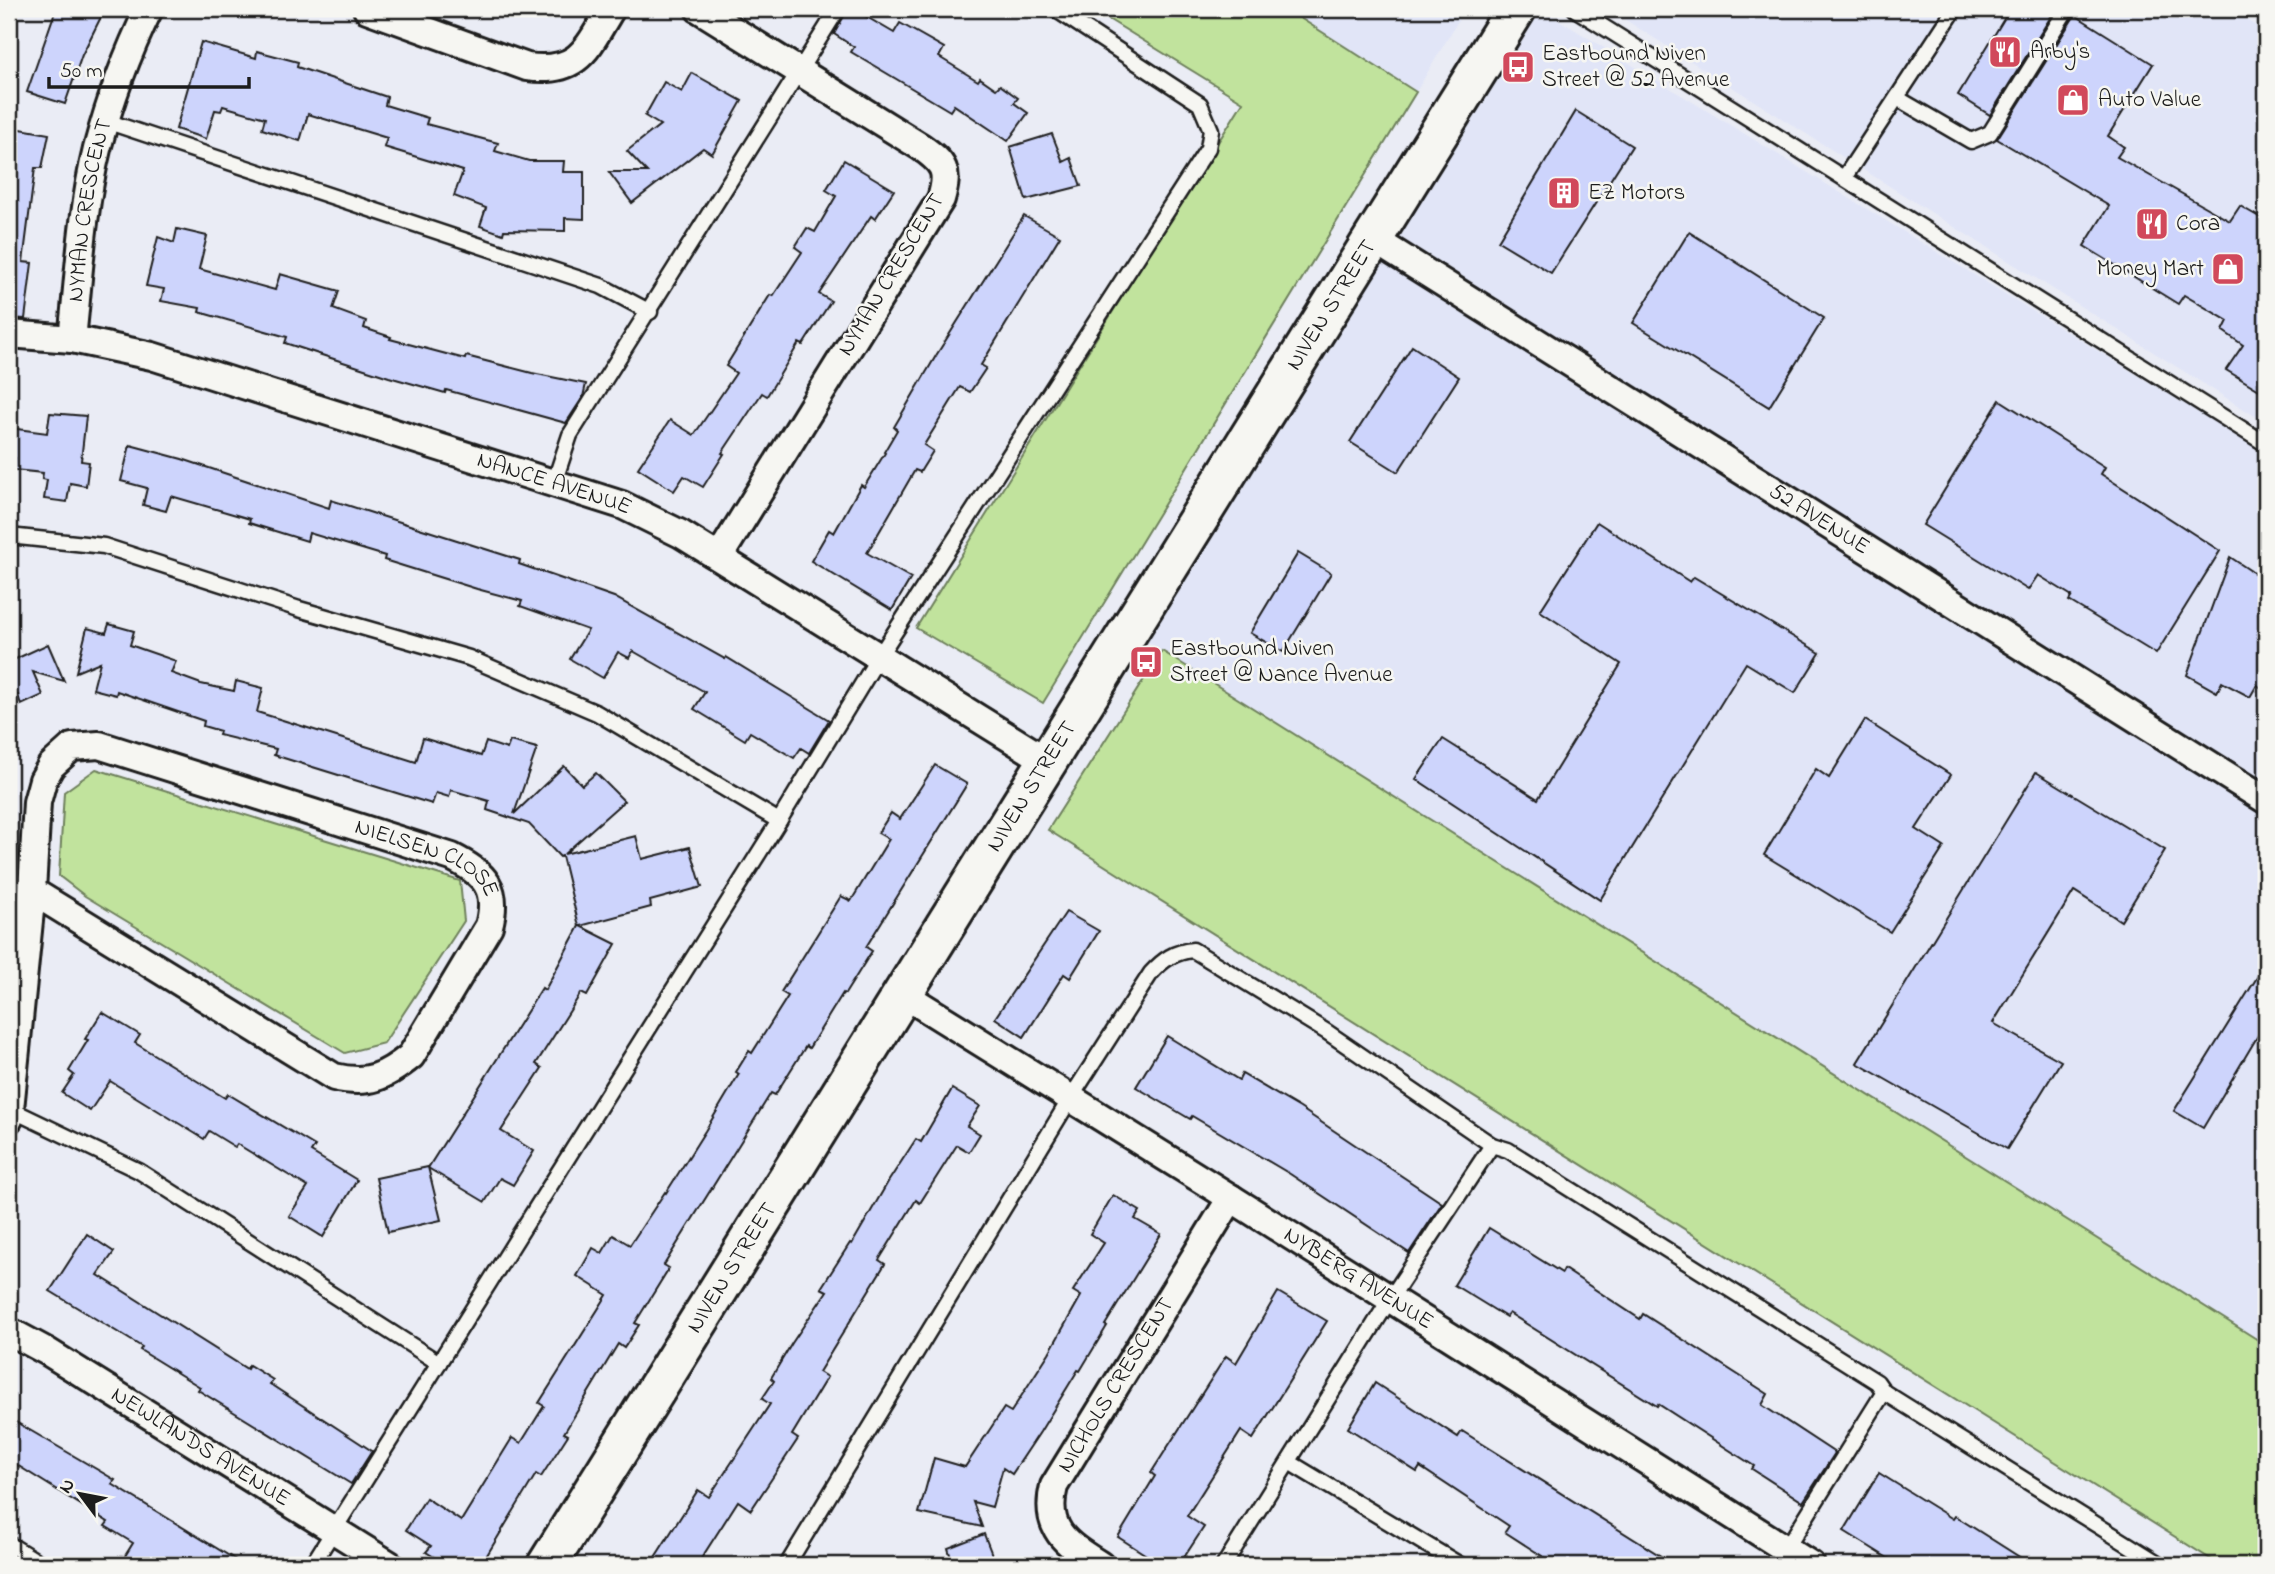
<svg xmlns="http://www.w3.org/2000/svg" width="2275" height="1574" font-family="'Indie Flower',sans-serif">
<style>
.built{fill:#e1e5f7}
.green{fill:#c1e39d;stroke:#6e805c;stroke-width:2}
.building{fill:#cdd4fc;stroke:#1c1c1c;stroke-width:2}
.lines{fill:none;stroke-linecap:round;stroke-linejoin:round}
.lane-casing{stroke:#1c1c1c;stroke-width:19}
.street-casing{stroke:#1c1c1c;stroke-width:32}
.secondary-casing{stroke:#1c1c1c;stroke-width:44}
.lane{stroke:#f6f6f2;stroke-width:14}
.street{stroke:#f6f6f2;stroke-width:26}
.secondary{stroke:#f6f6f2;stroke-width:38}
.labels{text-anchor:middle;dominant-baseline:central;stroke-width:5;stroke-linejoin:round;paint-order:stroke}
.poi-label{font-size:23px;fill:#1c1c1c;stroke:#f6f6f2;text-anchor:start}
.street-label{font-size:23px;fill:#1c1c1c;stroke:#f6f6f2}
</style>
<rect width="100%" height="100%" fill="#eaecf5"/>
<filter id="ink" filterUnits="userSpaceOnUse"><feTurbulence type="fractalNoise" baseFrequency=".0143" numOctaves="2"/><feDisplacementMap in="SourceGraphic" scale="14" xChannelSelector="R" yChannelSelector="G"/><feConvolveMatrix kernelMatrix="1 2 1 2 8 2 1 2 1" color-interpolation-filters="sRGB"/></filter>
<g filter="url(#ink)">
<g class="built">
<polygon points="1286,9 1465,9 1416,92"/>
<polygon points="1516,9 1541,9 2266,454 2266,1345 1129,630"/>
<polygon points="1608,9 2229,9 2266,32 2266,423"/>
</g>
<g class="green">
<polygon points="1092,9 1286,9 1416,92 1043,703 916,628 1243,102"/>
<polygon points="1162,651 2266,1345 2266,1565 2220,1565 1048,830"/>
<polygon points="96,769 460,881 464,921 384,1043 345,1053 85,896 59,876 64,792"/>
</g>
<g class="building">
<polygon points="56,9 105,9 82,55 65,104 27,92"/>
<polygon points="848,9 853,9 894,33 900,23 944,48 939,57 978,81 980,78 996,89 1000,85 1018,98 1014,103 1028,113 1008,141 954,105 950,111 851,52 854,47 834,34"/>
<polygon points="2010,9 2055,10 1990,115 1958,95"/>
<polygon points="2075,15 2153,64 2108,136 2124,147 2117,157 2230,221 2240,206 2266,221 2266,394 2226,370 2243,345 2223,331 2228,321 2184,295 2178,304 2084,246 2109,206 1997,139"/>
<polygon points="201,42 256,58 257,51 298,62 297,67 387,97 385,105 428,118 426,124 498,143 495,151 529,161 564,161 563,172 584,172 584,219 565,218 565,231 504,230 503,234 480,226 486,208 454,196 463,171 384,147 387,138 308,114 300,141 262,129 265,118 223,106 221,111 215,110 206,139 176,129"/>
<polygon points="692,73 742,101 712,154 703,148 632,203 609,172 647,172 627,151 660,125 645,116 664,82 682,92"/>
<polygon points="1576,111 1632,146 1551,273 1498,241"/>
<polygon points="9,127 49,134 42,168 35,168 23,262 32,263 25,319 9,318"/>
<polygon points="1052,134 1063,162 1071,158 1081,186 1026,200 1010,147"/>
<polygon points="844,160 894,190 875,219 871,216 819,294 831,301 803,345 799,343 767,396 762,393 722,453 724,454 703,487 684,476 674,491 638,468 670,420 694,435 736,373 726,366 770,295 773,296 802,252 795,247 807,228 815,232 836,196 826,190"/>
<polygon points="1024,216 1060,236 981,365 986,368 970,392 960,387 924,445 933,451 920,472 915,470 867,553 911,578 892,610 811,561 829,530 834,533 861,485 864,487 885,453 884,452 897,430 894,427 937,354"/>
<polygon points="177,229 207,236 199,269 275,290 280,274 339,291 333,309 366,321 364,328 391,337 390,339 465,359 466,356 532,373 586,384 583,397 566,423 446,390 445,393 389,377 285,343 287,337 199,312 200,308 161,301 164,289 146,286 158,237 174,243"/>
<polygon points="1689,232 1824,318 1769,407 1633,323"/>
<polygon points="1412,346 1459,377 1398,472 1350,442"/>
<polygon points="2000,400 2105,467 2101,474 2220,551 2156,654 2069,601 2072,596 2038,575 2028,590 1923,525"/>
<polygon points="50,413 86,416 81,461 89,462 86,486 70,483 67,502 44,499 47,480 42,479 43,473 14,470 15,458 9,458 9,428 47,433"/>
<polygon points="130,445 182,459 329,508 331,500 520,560 519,564 614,597 725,659 726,657 829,720 809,753 801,748 794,758 750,732 745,740 694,709 705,692 633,651 629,658 618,652 603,678 570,659 588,630 520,606 522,601 477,589 384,560 385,556 309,533 307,541 249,523 250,519 171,496 166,511 143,505 147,488 121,481"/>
<polygon points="1597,522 1690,582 1694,577 1820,653 1795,693 1746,663 1600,900 1416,779 1443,739 1538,799 1621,664 1540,611"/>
<polygon points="1298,553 1331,573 1283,652 1250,633"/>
<polygon points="2230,557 2266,581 2266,691 2257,685 2250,697 2222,682 2217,692 2187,675"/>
<polygon points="109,624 134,631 130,645 176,661 171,673 201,684 234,691 236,681 263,688 257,712 416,762 423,738 481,756 486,742 507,749 510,741 537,748 514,814 564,766 582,785 596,773 624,801 564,854 636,836 642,859 690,847 702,887 650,901 651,907 580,926 616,944 587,996 581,993 536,1064 542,1068 501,1131 534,1151 513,1185 500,1178 485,1202 428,1168 542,988 545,990 579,926 562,856 560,857 529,824 487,810 489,801 451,790 449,797 436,793 432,804 274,755 276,749 219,735 220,731 203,726 204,721 117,691 116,695 93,689 100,662 76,672 87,628 106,633"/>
<polygon points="48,644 64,681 33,672 43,695 21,705 18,695 9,698 9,662"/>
<polygon points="1865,720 1951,775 1916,829 1944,847 1890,932 1764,855 1816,769 1829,778"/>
<polygon points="935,765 967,784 866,947 872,951 845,994 843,993 809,1048 806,1046 775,1095 771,1093 664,1265 669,1268 635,1323 639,1325 624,1348 618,1344 564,1433 568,1435 541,1477 536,1474 481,1565 447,1565 426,1552 431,1546 406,1530 426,1498 461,1521 512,1438 521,1443 544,1406 539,1403 607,1295 577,1276 593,1248 602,1253 613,1235 630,1245 665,1192 666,1193 705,1131 739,1074 736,1072 749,1051 752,1053 788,996 781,992 841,896 851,901 889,839 878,833 891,813 900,819"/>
<polygon points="2036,772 2165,850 2121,921 2074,891 1993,1023 2061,1061 2007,1149 1857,1063"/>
<polygon points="1066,912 1099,931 1070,978 1064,974 1024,1037 995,1018"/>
<polygon points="2266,963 2266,1022 2203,1128 2174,1111"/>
<polygon points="102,1012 140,1035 135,1043 225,1098 228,1094 315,1146 311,1152 357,1180 323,1237 289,1216 308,1187 237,1144 235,1147 209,1131 204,1139 110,1081 90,1111 62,1093 74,1075 69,1071 88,1040 85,1039"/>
<polygon points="1167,1036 1239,1080 1242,1074 1300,1108 1442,1203 1409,1253 1290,1174 1192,1116 1190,1119 1136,1087"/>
<polygon points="952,1089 980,1106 967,1126 980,1134 969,1152 957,1145 920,1203 916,1200 879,1260 885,1264 819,1372 827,1377 792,1435 798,1439 751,1510 738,1501 697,1565 650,1565 698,1490 709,1497 770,1404 762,1399 774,1381 771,1378 792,1343 827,1291 821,1288 850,1243 852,1244 888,1182 916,1139 921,1142"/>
<polygon points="428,1167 441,1220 388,1232 376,1178"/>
<polygon points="1113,1195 1140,1211 1135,1219 1161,1234 1105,1325 1107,1326 1080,1371 1078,1370 1040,1432 1012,1474 1003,1468 992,1507 973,1502 982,1527 919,1513 934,1458 965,1467 1004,1408 1011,1412 1049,1353 1081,1296 1073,1291 1104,1243 1090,1234"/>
<polygon points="1489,1228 1562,1273 1564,1269 1640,1319 1643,1314 1768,1394 1762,1405 1835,1453 1803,1502 1752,1469 1754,1466 1658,1404 1657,1406 1509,1313 1506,1317 1454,1285"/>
<polygon points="87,1234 114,1252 98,1275 247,1369 249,1365 273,1380 270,1384 372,1451 351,1484 198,1390 200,1387 140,1350 142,1347 50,1291"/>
<polygon points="1278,1292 1327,1321 1253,1439 1241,1431 1187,1516 1204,1527 1179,1565 1162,1565 1118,1537 1155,1476 1151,1473 1226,1356 1236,1363"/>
<polygon points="1375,1383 1458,1437 1462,1431 1675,1565 1556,1565 1505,1532 1509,1526 1420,1467 1417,1472 1348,1428"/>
<polygon points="9,1418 115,1480 112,1484 244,1565 141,1565 125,1556 133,1543 105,1526 108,1522 9,1460"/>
<polygon points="1879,1473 1953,1519 1955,1516 2032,1565 1899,1565 1844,1531"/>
<polygon points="984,1534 996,1565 953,1565 948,1548"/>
</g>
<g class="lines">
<defs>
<g id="lane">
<polyline points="1575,9 2266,444"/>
<polyline points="1897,98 1971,141 1990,133 2067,9"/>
<polyline points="106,121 601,286 650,312"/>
<polyline points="1844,178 1955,9"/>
<polyline points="554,483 570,435 838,9"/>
<polyline points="9,536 104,546 299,609 469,658 597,713 779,821"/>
<polyline points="10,1109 139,1171 439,1363"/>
<polyline points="1289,1462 1460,1565"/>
<polyline points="9,1544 43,1565"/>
<polyline points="312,1565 779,821 878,658 1208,148 1211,130 1200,104 1055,9"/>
<path d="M787 1565 1070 1099 1151 973C1164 959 1174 952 1193 950L1327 1032 1492 1145 1508 1150 1877 1382 1884 1392 2161 1565"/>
<polyline points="1224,1565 1390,1299 1492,1145"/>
<polyline points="1776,1565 1884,1392"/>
</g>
<g id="street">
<path d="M367 9 527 67C580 74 587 48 611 9"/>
<path d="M699 9 921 147C945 164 949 171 941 199L719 557"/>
<path id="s1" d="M1373 239 2266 800"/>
<path id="s2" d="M9 334 72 339 152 356 622 505 681 534 1047 761"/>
<path id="s3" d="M72 339C79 276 82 210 97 149 110 100 127 54 149 9"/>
<path id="s4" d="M903 994 1231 1198 1811 1565"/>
<path id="s5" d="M9 1119 32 891 37 802 43 780 51 766 72 747 99 745 452 857C485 874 499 888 489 926L411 1056C385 1077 368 1085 334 1077L32 891"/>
<path id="s6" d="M9 1331 48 1352 390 1565"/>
<path id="s7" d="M1100 1565C1067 1544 1043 1530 1054 1486L1231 1198"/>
</g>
<g id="secondary">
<path id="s8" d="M547 1565 1516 9"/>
</g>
</defs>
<use href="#lane" class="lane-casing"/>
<use href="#street" class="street-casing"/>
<use href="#secondary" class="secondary-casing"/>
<use href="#lane" class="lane"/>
<use href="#street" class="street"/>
<use href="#secondary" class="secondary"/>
</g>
</g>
<defs>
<symbol id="restaurant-square" viewBox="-11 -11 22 22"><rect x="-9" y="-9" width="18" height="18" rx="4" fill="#d1495b" stroke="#f6f6f2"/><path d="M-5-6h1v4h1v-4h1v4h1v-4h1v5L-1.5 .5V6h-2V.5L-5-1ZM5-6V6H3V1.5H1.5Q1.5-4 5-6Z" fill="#fff"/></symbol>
<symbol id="bus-square" viewBox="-11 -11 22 22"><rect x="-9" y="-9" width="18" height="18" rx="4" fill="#d1495b" stroke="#f6f6f2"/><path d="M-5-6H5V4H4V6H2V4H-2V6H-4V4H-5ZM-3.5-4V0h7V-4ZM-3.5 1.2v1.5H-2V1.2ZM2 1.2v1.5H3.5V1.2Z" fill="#fff"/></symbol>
<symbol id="shop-square" viewBox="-11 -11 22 22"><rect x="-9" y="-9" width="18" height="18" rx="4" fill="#d1495b" stroke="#f6f6f2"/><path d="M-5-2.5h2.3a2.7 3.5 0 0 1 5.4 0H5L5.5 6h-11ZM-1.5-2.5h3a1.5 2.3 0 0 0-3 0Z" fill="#fff"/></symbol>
<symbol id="building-square" viewBox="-11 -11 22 22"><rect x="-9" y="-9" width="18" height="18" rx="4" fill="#d1495b" stroke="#f6f6f2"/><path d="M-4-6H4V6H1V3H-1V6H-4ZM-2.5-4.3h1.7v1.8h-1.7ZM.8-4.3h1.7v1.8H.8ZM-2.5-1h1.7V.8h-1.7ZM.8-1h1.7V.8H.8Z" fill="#fff"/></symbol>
</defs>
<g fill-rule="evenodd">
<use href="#restaurant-square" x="1986" y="33" width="38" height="38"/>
<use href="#bus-square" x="1499" y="48" width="38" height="38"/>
<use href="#shop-square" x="2054" y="81" width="38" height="38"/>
<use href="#building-square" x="1545" y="174" width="38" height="38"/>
<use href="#restaurant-square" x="2133" y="205" width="38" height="38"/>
<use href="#shop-square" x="2209" y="250" width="38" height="38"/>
<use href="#bus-square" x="1127" y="643" width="38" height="38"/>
</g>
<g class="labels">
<g class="poi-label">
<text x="2030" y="52">Arby's</text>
<text x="1542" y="54">Eastbound Niven<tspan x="1542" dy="26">Street @ 52 Avenue</tspan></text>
<text x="2098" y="100">Auto Value</text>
<text x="1588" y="193">EZ Motors</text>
<text x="2176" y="224">Cora</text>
<text x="2204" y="269" text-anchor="end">Money Mart</text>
<text x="1170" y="649">Eastbound Niven<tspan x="1170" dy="26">Street @ Nance Avenue</tspan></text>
</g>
<g class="street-label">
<text stroke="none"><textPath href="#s3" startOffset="130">NYMAN CRESCENT</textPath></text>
<text transform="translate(892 275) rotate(-59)">NYMAN CRESCENT</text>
<text stroke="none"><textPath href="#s8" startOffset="1484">NIVEN STREET</textPath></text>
<text stroke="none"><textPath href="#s2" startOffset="567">NANCE AVENUE</textPath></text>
<text stroke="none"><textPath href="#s1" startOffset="527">52 AVENUE</textPath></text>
<text stroke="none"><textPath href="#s8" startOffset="917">NIVEN STREET</textPath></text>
<text stroke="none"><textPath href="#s5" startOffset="761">NIELSEN CLOSE</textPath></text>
<text stroke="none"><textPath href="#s8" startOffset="350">NIVEN STREET</textPath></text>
<text stroke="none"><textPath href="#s4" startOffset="537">NYBERG AVENUE</textPath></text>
<text stroke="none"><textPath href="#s7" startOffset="219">NICHOLS CRESCENT</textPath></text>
<text stroke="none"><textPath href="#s6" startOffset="224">NEWLANDS AVENUE</textPath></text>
</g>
</g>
<rect width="2275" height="1574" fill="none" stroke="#f6f6f2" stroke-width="35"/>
<rect x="18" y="18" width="2240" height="1539" fill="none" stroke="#1c1c1c" stroke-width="2.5" filter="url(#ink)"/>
<g transform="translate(80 1494) rotate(302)" stroke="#f6f6f2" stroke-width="5" paint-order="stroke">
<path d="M0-5L12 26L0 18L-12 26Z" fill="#1c1c1c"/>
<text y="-10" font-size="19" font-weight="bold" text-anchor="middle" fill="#1c1c1c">N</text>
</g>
<path d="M49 77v10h200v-10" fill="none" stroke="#1c1c1c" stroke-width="3.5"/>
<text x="60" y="77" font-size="21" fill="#1c1c1c" stroke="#f6f6f2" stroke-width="5" paint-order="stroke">50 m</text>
</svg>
